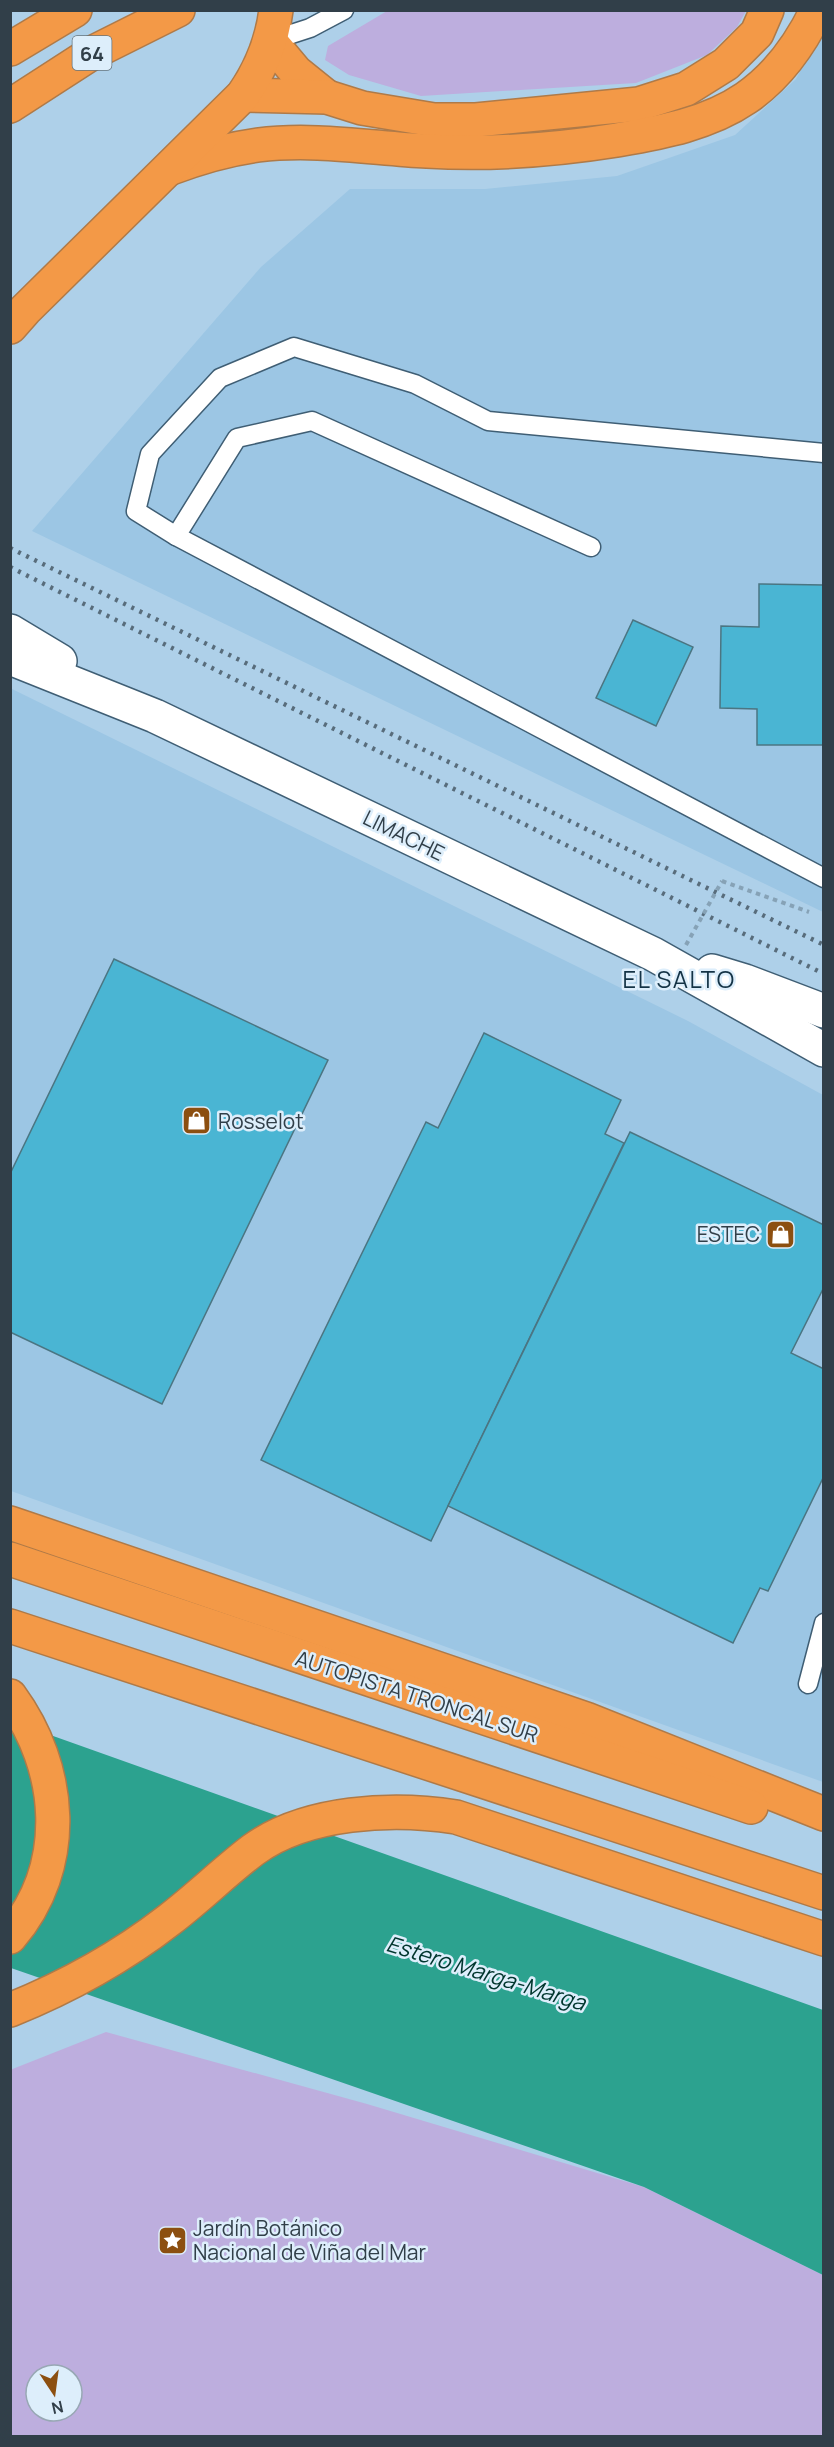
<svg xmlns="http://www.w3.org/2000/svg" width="834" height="2447" font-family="Manrope,sans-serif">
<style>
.built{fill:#9cc6e4}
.green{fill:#bdaede;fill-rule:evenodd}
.water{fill:#2ca28f}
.building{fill:#4ab5d3;stroke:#4b7582;stroke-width:1.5}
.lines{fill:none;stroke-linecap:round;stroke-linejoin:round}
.lane-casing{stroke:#3f5e74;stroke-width:21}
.secondary-casing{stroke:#3f5e74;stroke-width:36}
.highway-casing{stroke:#af7a48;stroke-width:36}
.path{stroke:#86a2b6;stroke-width:4;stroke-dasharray:4.5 4.5;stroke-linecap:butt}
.lane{stroke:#fff;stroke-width:18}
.secondary{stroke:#fff;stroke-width:33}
.highway{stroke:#f39947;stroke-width:33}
.rail{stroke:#586c7b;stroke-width:4.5;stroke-dasharray:3 6;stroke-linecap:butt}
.path-bridge{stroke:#86a2b6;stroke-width:4;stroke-dasharray:4.5 4.5;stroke-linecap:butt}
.labels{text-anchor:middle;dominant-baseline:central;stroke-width:5;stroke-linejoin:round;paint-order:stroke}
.shield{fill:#ddeefb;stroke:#65747e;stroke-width:1.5}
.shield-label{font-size:20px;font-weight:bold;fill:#313f49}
.street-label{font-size:21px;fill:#313f49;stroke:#ddeefb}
.poi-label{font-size:21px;fill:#313f49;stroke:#ddeefb;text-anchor:start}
.water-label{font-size:22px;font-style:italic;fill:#00362e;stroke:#ddeefb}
.quarter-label{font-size:24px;letter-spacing:1.5px;fill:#143346;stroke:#ddeefb}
</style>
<rect width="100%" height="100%" fill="#aed0e9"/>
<g class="built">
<polygon points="823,27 823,912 32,531 261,267 350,189 485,189 617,176 735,135 796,79"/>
<polygon points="10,688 688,1021 823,1095 823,1782 11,1491"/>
</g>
<g class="green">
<polygon points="387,11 387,10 746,11 737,27 707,55 636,83 421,96 349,75 325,60 328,46"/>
<path d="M106 2032 367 2104 644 2187 823 2275V2436H11L10 2070ZM36 2375H72V2411H36Z"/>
</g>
<polygon class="water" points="11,1721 823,2010 823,2275 644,2187 11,1968"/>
<g class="building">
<polygon points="759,584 824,585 824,745 757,745 757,709 720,708 721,626 759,627"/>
<polygon points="633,620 693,647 656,726 596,698"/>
<polygon points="114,959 328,1060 162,1404 10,1332 10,1174"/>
<polygon points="484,1033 621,1100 605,1134 624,1143 431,1541 261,1460 426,1122 438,1128"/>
<polygon points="630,1132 824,1225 824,1287 791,1353 824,1369 824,1476 768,1591 760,1588 733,1643 448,1506"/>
</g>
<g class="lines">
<defs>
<g id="lane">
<polyline points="270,41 310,28 344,10"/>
<polyline points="176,536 136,511 150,454 220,378 294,347 415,384 488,421 824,453"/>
<polyline points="591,547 312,421 237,438 176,536 824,878"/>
<polyline points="808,1684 824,1623"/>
</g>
<g id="secondary">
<polyline points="10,631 60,661"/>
<polyline points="10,658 155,716 653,954 824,1050"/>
<polyline points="712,971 745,981 824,1011"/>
</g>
<g id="highway">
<polyline points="270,41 296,72 327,97"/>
<polyline points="10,49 75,10"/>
<polyline points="243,95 327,97 362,108 434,120 476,120 639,104 686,89 726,64 757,33 767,10"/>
<polyline points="10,106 92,53 178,10"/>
<path d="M171 168C200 157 228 149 258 145 314 138 371 148 427 151 491 155 554 150 617 140 662 132 708 124 746 98 778 76 800 45 817 10"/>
<path d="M10 327 25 310 243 95C261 69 272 42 276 10"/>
<polyline points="10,1523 586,1719 824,1814"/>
<polyline points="10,1559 751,1807"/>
<polyline points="10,1626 824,1893"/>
<path d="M10 1696C63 1768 71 1866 10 1937"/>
<path d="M10 2010C67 1987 120 1958 169 1920 198 1898 224 1872 253 1850 306 1811 393 1807 456 1817L824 1939"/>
</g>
</defs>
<use href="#lane" class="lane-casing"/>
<use href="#secondary" class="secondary-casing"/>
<use href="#highway" class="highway-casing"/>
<polyline class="path" points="722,881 809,912"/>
<use href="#lane" class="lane"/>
<use href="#secondary" class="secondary"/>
<use href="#highway" class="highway"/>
<g class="rail">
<polyline points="10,548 824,945"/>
<polyline points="10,567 824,974"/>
</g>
<polyline class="path-bridge" points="686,945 722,881"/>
</g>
<defs>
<symbol id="shop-square" viewBox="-11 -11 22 22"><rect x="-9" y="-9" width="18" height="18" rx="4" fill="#8c4f10" stroke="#ddeefb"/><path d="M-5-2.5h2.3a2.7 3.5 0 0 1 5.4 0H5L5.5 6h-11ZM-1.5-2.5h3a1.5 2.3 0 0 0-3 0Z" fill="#fff"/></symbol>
<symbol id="sight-square" viewBox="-11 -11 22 22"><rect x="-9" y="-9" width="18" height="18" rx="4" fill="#8c4f10" stroke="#ddeefb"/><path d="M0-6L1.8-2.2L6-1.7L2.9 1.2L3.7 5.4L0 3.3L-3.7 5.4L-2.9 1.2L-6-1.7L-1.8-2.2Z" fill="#fff"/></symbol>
</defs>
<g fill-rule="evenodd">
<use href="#shop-square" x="180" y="1104" width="33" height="33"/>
<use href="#shop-square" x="764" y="1218" width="33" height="33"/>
<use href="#sight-square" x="156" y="2224" width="33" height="33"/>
</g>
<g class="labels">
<rect class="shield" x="72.5" y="36" width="39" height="34" rx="4.5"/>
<g class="shield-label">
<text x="92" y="53">64</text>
</g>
<g class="street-label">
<text transform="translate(404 835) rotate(26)">LIMACHE</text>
<text transform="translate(417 1696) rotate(18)">AUTOPISTA TRONCAL SUR</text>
</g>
<g class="poi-label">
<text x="218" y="1121">Rosselot</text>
<text x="760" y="1234" text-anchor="end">ESTEC</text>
<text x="193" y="2228">Jardín Botánico<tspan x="193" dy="24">Nacional de Viña del Mar</tspan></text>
</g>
<g class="water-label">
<text transform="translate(486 1973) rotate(17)">Estero Marga-Marga</text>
</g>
<g class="quarter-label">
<text x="679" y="978">EL SALTO</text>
</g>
</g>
<rect width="834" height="2447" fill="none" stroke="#313f49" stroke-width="24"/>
<g transform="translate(54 2393) rotate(167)"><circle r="28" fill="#ddeefb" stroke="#98a8b4" stroke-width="1.5"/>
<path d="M0-4.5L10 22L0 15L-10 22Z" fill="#8c4f10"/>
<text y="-9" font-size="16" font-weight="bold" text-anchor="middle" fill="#313f49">N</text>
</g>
</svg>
